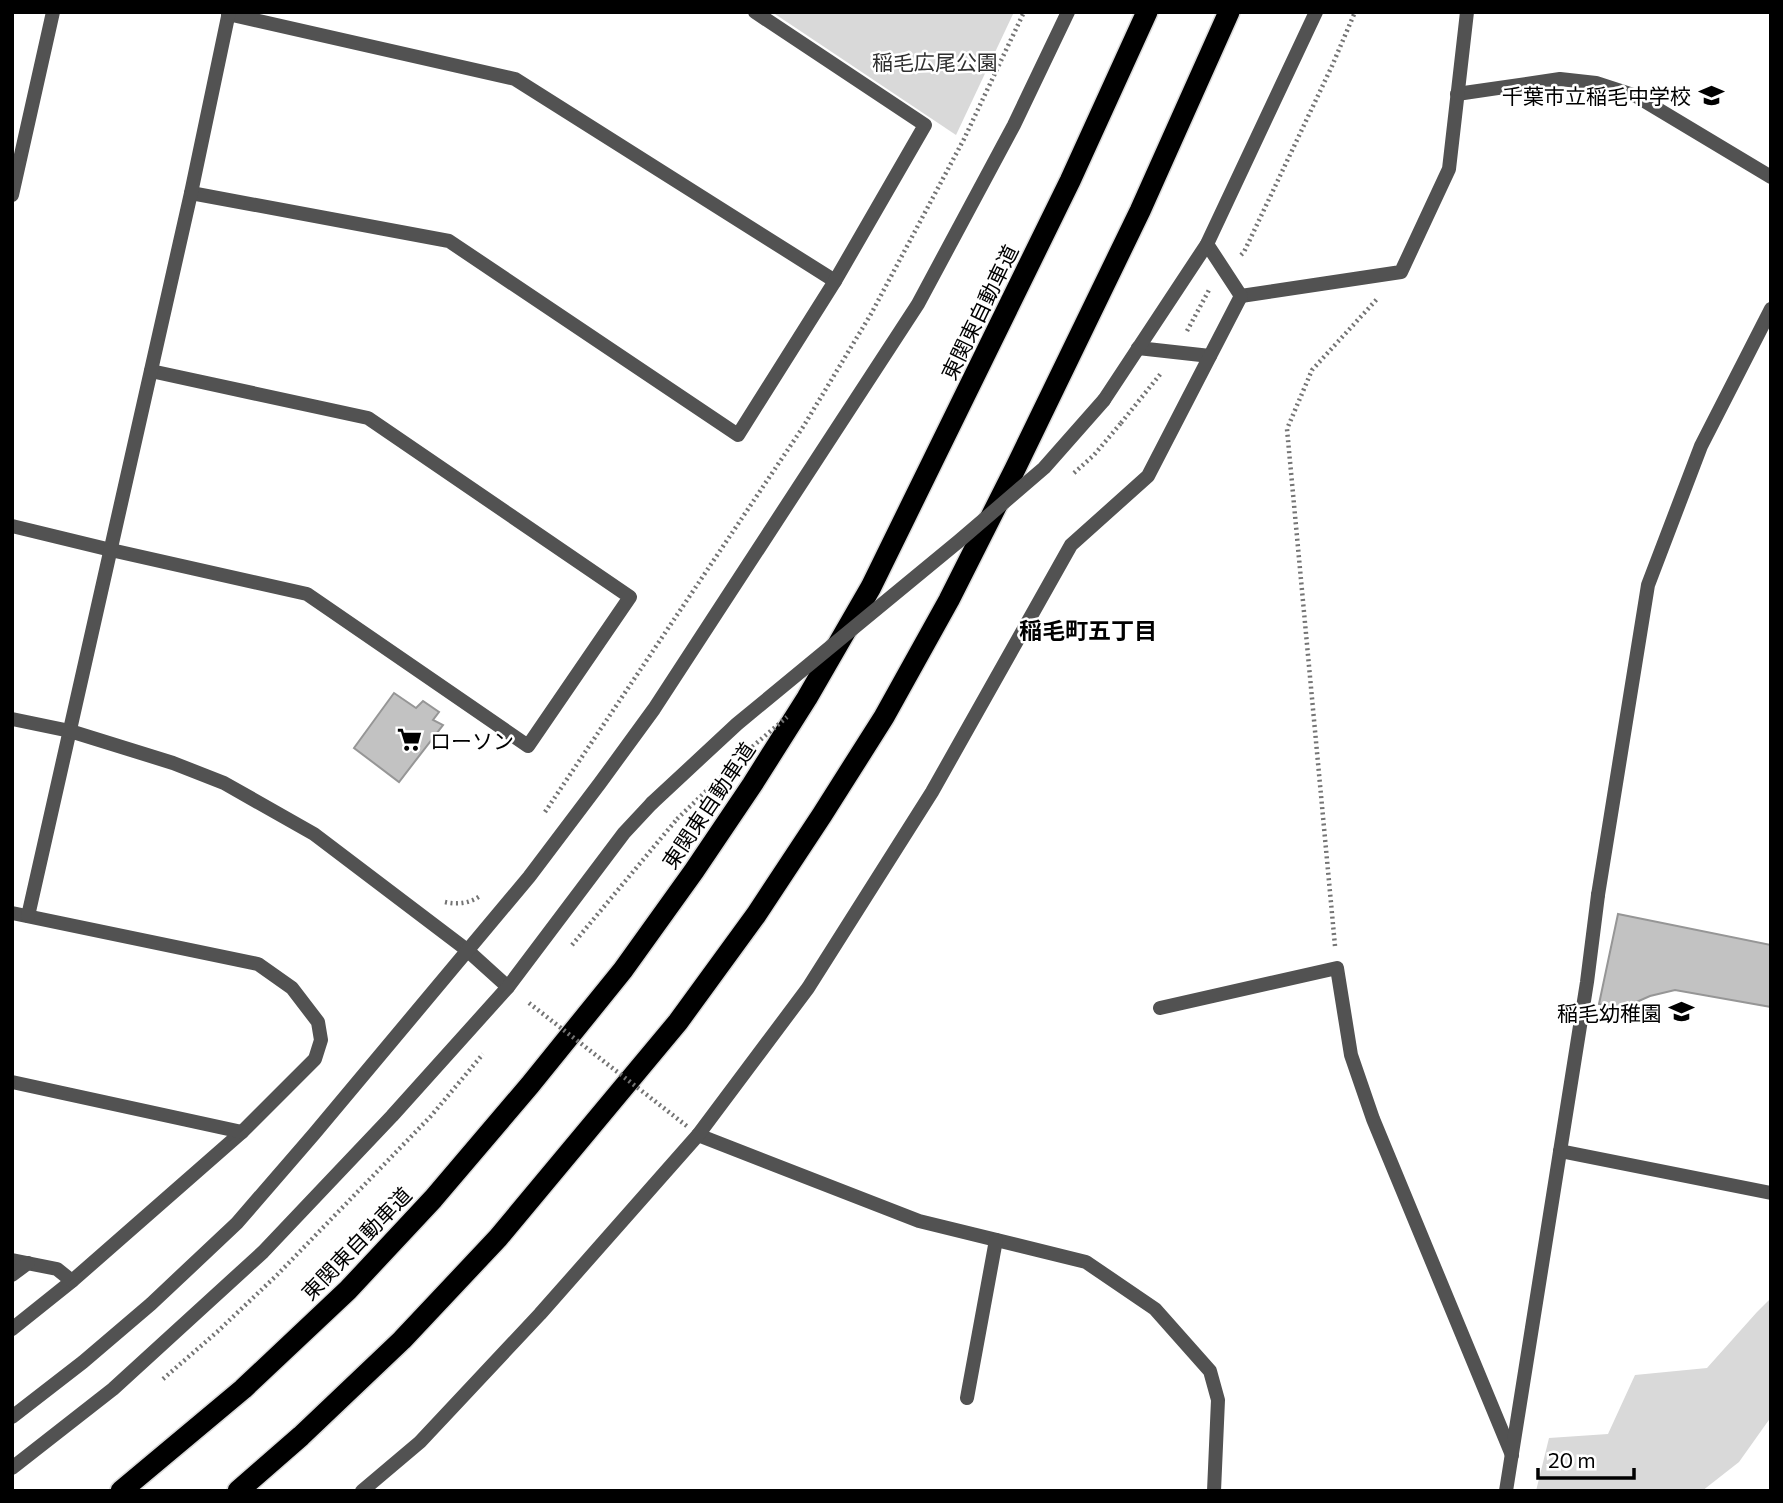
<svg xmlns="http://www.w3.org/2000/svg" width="1783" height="1503" font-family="Commissioner,'Noto Sans JP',sans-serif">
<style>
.green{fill:#d9d9d9}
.building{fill:#c2c2c2;stroke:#969696;stroke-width:2}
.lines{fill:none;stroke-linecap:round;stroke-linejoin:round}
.motorway-casing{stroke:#dbdbdb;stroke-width:24}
.path{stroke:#747474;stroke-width:4.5;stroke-dasharray:2 3.5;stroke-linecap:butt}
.service{stroke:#525252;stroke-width:14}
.minor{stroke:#525252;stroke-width:14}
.tertiary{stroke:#525252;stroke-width:14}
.motorway{stroke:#000;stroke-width:21}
.path-bridge{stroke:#747474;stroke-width:4.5;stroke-dasharray:2 3.5;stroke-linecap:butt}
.tertiary-bridge{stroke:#525252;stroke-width:14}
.labels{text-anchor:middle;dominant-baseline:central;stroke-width:5;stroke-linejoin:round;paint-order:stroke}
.park-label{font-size:21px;fill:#303030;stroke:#fff}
.poi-label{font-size:21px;fill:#000;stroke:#fff;text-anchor:end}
.street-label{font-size:21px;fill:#000;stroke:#fff}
.neighbourhood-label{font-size:23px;font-weight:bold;fill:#000;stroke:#fff}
</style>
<rect width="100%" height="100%" fill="#fff"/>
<g class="green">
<polygon points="772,12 1014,12 956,135"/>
<polygon points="1771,1298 1771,1417 1739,1462 1702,1491 1536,1491 1549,1438 1608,1434 1635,1375 1707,1368 1757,1312"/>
</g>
<g class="building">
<polygon points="394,693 416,708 423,701 439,712 433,720 443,725 399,782 354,748"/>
<polygon points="1618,914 1771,945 1771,1007 1675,990 1650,996 1623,1008 1599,1004"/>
</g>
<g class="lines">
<defs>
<g id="motorway">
<polyline points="121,1491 243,1389 348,1290 433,1199 530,1085 623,970 694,871 752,785 807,698 871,587 1070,181 1147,12"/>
<polyline points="238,1491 301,1436 402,1340 498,1238 678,1022 756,915 822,815 884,717 949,600 1015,469 1140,211 1229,12"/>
</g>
</defs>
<use href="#motorway" class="motorway-casing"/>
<g class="path">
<polyline points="1241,255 1244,252 1332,66 1355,12"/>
<polyline points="1187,331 1209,290"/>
<polyline points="1121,423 1162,372"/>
<polyline points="545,812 803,427 871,314 964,139 1024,12"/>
<path d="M445 902C458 905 470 903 480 896"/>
<polyline points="572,945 677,819"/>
<polyline points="1335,946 1287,429 1312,370 1378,298"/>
<polyline points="163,1379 217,1332 277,1275 431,1116 483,1054"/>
</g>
<g class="service">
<polyline points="1598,895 1648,585 1701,446 1771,309"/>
<polyline points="1160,1008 1337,968 1351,1055 1373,1119 1512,1455"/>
<polyline points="698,1135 919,1221 1086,1262 1155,1309 1210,1371 1218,1400 1214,1491"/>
<polyline points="1560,1151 1771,1193"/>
<polyline points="967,1398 996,1240"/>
</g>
<g class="minor">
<polyline points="228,14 515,79 835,281"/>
<polyline points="1457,94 1560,79 1596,83 1636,96 1771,177"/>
<polyline points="191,193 449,241 738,435 835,281 925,125 755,12"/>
<polyline points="12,195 53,12"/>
<polyline points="1241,296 1401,272 1449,169 1467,12"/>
<polyline points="1138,348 1210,356"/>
<polyline points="12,526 111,550 307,594 528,746 630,597 368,418 151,371"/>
<polyline points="12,913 258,964 292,988 318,1022 321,1040 315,1059 242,1132 72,1281 12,1329"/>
<polyline points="28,916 191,193 229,12"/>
<polyline points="12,1082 242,1132"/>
<polyline points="12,1260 57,1269 72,1281"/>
<polyline points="12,1275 28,1263"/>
<polyline points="362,1491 420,1442 540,1314 698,1135 808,988 932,792 1071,545 1148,476 1241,296 1207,244"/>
<polyline points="1506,1491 1587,982 1598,895"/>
</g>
<g class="tertiary">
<polyline points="1104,400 1207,244 1316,12"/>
<polyline points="12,719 70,731 173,763 224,783 314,834 467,950 508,987"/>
<polyline points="12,1417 83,1362 151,1304 237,1223 314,1134 529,877 600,783 654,709 918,304 1014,125 1068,12"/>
<polyline points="12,1468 113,1389 263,1252 392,1116 508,987 624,833 652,803"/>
</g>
<use href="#motorway" class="motorway"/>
<g class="path-bridge">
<polyline points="1074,473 1094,455 1121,423"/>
<polyline points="677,819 752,747 787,717"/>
<polyline points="529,1003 688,1127"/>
</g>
<polyline class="tertiary-bridge" points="652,803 737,724 959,541 1044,468 1104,400"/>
</g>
<defs>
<symbol id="school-bare" viewBox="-9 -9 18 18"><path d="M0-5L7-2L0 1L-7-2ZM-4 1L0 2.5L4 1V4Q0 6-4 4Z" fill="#000" stroke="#fff" stroke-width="2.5" paint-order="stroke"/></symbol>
<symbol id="supermarket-bare" viewBox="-9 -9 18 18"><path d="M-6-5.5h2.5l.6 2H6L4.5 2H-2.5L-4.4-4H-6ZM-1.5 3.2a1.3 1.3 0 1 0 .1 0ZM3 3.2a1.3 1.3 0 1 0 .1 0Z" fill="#000" stroke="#fff" stroke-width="2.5" paint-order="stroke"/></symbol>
</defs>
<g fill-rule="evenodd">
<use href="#school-bare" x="1694" y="78" width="35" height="35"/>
<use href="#supermarket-bare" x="392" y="722" width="35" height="35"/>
<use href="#school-bare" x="1664" y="994" width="35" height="35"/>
</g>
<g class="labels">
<g class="park-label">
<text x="935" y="61">稲毛広尾公園</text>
</g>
<g class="poi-label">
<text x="1691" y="95">千葉市立稲毛中学校</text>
<text x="430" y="740" text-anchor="start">ローソン</text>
<text x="1662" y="1012">稲毛幼稚園</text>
</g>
<g class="street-label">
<text transform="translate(979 312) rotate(-64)">東関東自動車道</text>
<text transform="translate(708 805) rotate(-56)">東関東自動車道</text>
<text transform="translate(356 1243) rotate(-46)">東関東自動車道</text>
</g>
<g class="neighbourhood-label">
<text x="1088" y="630">稲毛町五丁目</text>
</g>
</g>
<rect width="1783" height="1503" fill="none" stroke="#000000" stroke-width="28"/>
<path d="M1538 1468v10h96v-10" fill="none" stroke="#000000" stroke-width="3.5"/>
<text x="1548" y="1468" font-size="21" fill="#000000" stroke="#ffffff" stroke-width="5" paint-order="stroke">20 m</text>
</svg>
